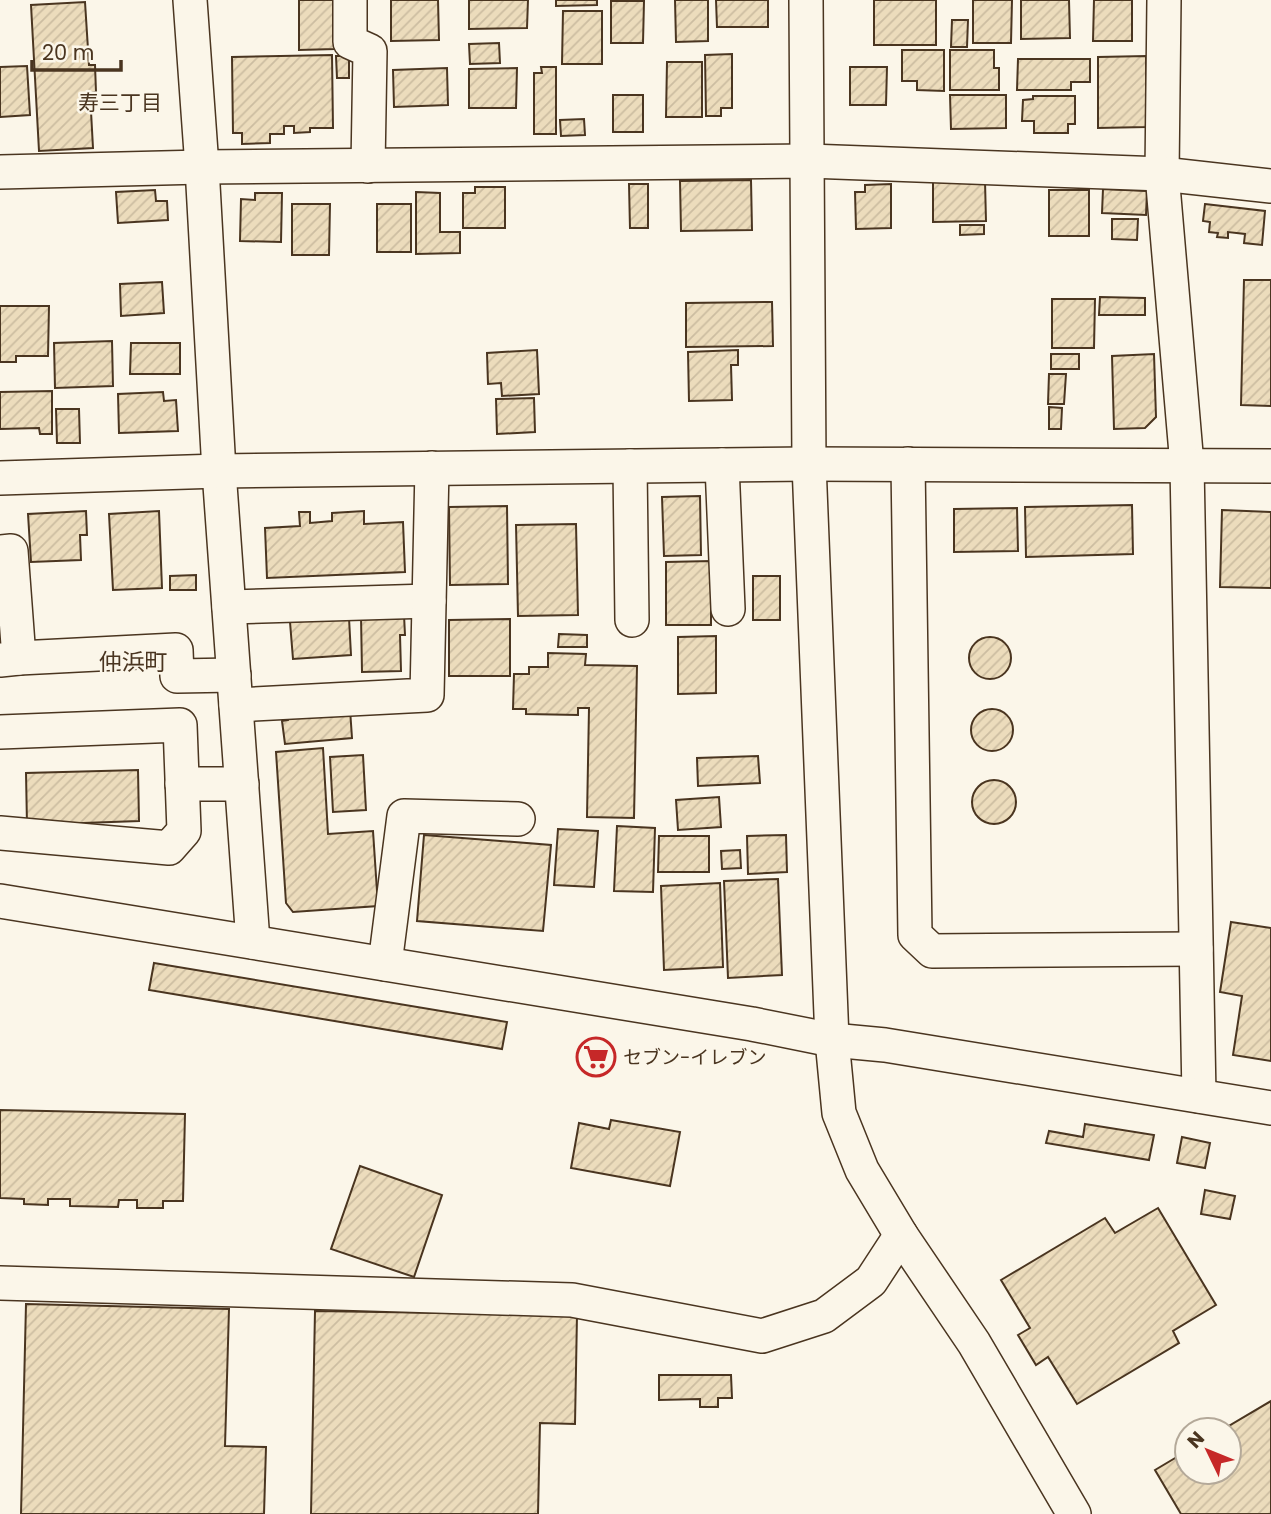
<svg xmlns="http://www.w3.org/2000/svg" width="1271" height="1514" font-family="Poppins,'Noto Sans JP',sans-serif">
<style>
.building{fill:url(#building-hatch);stroke:#4a3520;stroke-width:2}
.lines{fill:none;stroke-linecap:round;stroke-linejoin:round}
.minor-casing{stroke:#4a3520;stroke-width:36}
.minor{stroke:#fbf6e9;stroke-width:33}
.labels{text-anchor:middle;dominant-baseline:central;stroke-width:5;stroke-linejoin:round;paint-order:stroke}
.poi-label{font-size:19px;fill:#4a3520;stroke:#fbf6e9;text-anchor:start}
.neighbourhood-label{font-size:21px;fill:#4a3520;stroke:#fbf6e9}
.quarter-label{font-size:23px;fill:#4a3520;stroke:#fbf6e9}
</style>
<defs>
<pattern id="building-hatch" width="6" height="6" patternUnits="userSpaceOnUse" patternTransform="scale(1.75)"><rect width="6" height="6" fill="#ecdcbc"/><path d="M-1 1l2-2M0 6l6-6M5 7l2-2" fill="none" stroke="#ccbda1"/></pattern>
</defs>
<rect width="100%" height="100%" fill="#fbf6e9"/>
<g class="building">
<polygon points="299,0 334,0 335,49 299,50"/>
<polygon points="391,0 438,0 439,40 391,41"/>
<polygon points="469,0 528,0 527,28 469,29"/>
<polygon points="556,0 597,0 597,5 556,6"/>
<polygon points="675,0 708,0 708,41 676,42"/>
<polygon points="716,0 768,0 768,27 717,27"/>
<rect x="874" y="0" width="62" height="45"/>
<polygon points="973,0 1012,0 1011,43 973,43"/>
<polygon points="1021,0 1069,0 1070,38 1021,39"/>
<polygon points="1094,0 1132,0 1132,41 1093,41"/>
<polygon points="611,1 644,1 643,43 611,43"/>
<polygon points="85,2 89,65 95,65 96,92 90,93 93,148 39,151 31,5"/>
<polygon points="563,11 602,11 602,64 562,64"/>
<polygon points="952,20 968,20 967,47 951,47"/>
<polygon points="499,43 500,63 470,64 469,44"/>
<polygon points="902,50 944,50 944,91 917,90 917,81 902,81"/>
<polygon points="950,50 994,50 994,68 999,68 999,90 950,90"/>
<polygon points="732,54 732,108 721,108 721,116 706,116 705,55"/>
<polygon points="332,55 333,128 310,128 310,132 294,133 294,126 284,126 284,134 270,134 270,143 242,144 242,133 233,133 232,57"/>
<polygon points="336,56 349,56 349,78 337,78"/>
<polygon points="1146,56 1146,127 1098,128 1098,57"/>
<polygon points="1018,59 1090,59 1090,82 1071,82 1071,90 1017,90"/>
<polygon points="667,62 702,62 702,117 666,117"/>
<polygon points="27,66 30,115 0,117 0,67"/>
<polygon points="541,67 556,67 556,134 534,134 534,73 542,73"/>
<polygon points="850,67 887,67 886,105 850,105"/>
<polygon points="447,68 448,105 394,107 393,70"/>
<polygon points="517,68 516,108 469,108 469,69"/>
<rect x="613" y="95" width="30" height="37"/>
<polygon points="950,95 1006,95 1006,128 951,129"/>
<polygon points="1033,96 1075,96 1075,124 1068,124 1068,133 1034,133 1034,121 1022,121 1023,100 1033,99"/>
<polygon points="584,119 585,135 561,136 560,120"/>
<polygon points="751,180 752,230 681,231 680,181"/>
<polygon points="985,181 986,221 933,222 933,182"/>
<polygon points="629,184 648,184 648,228 630,228"/>
<polygon points="891,184 891,228 856,229 855,192 865,192 865,185"/>
<polygon points="475,187 505,187 505,228 463,228 463,193 475,193"/>
<polygon points="1103,189 1147,191 1146,215 1102,213"/>
<polygon points="155,190 156,201 167,201 168,220 118,223 116,192"/>
<rect x="1049" y="190" width="40" height="46"/>
<polygon points="416,192 440,193 440,232 460,232 460,253 416,254"/>
<polygon points="255,193 282,193 281,242 240,241 241,199 255,200"/>
<polygon points="292,204 330,204 329,255 292,255"/>
<rect x="377" y="204" width="34" height="48"/>
<polygon points="1205,204 1265,211 1262,245 1244,243 1245,234 1228,232 1228,238 1217,237 1218,233 1209,232 1210,222 1203,221"/>
<polygon points="1112,219 1138,219 1137,240 1112,239"/>
<polygon points="960,225 984,225 984,234 960,235"/>
<polygon points="1244,280 1271,280 1271,406 1241,405"/>
<polygon points="162,282 164,313 121,316 120,284"/>
<polygon points="1100,297 1145,298 1145,315 1099,315"/>
<polygon points="1052,299 1095,299 1094,348 1052,348"/>
<polygon points="772,302 773,346 686,347 686,303"/>
<polygon points="0,306 49,306 48,356 16,356 16,362 0,362"/>
<polygon points="112,341 113,386 55,388 54,343"/>
<polygon points="131,343 180,343 180,374 130,374"/>
<polygon points="537,350 539,394 502,396 501,383 488,384 487,353"/>
<polygon points="738,350 738,365 731,365 732,400 689,401 688,352"/>
<rect x="1051" y="354" width="28" height="15"/>
<polygon points="1154,354 1156,417 1145,428 1114,429 1112,356"/>
<polygon points="1049,374 1066,374 1064,404 1048,404"/>
<polygon points="52,391 52,434 40,434 39,428 0,429 0,392"/>
<polygon points="163,392 164,401 176,400 178,431 119,433 118,394"/>
<polygon points="534,398 535,432 497,434 496,399"/>
<polygon points="1049,407 1062,408 1061,429 1049,429"/>
<polygon points="56,409 79,409 80,443 57,443"/>
<polygon points="700,496 701,555 664,556 662,497"/>
<polygon points="1132,505 1133,554 1026,557 1025,507"/>
<polygon points="507,506 508,584 450,585 449,507"/>
<polygon points="1017,508 1018,551 954,552 954,509"/>
<polygon points="1222,510 1271,512 1271,588 1220,587"/>
<polygon points="86,511 87,535 80,535 81,560 31,562 28,514"/>
<polygon points="159,511 162,588 113,590 109,514"/>
<polygon points="364,511 364,524 403,522 405,572 267,578 265,528 300,526 299,512 310,512 310,523 332,521 332,513"/>
<polygon points="576,524 578,615 518,616 516,525"/>
<polygon points="711,561 711,625 666,625 666,562"/>
<polygon points="196,575 196,590 170,590 170,576"/>
<rect x="753" y="576" width="27" height="44"/>
<polygon points="404,615 405,635 400,635 401,671 362,672 361,616"/>
<polygon points="349,618 351,655 293,659 290,622"/>
<polygon points="510,619 510,676 449,676 449,620"/>
<polygon points="559,634 587,635 587,647 558,647"/>
<polygon points="716,636 716,693 678,694 678,637"/>
<circle cx="990" cy="658" r="21"/>
<polygon points="548,653 586,654 585,665 637,666 634,818 587,817 589,708 578,708 578,715 526,714 526,709 513,709 514,674 529,674 529,667 548,667"/>
<polygon points="287,709 350,709 352,738 285,744 282,721 288,720"/>
<circle cx="992" cy="730" r="21"/>
<polygon points="323,748 328,834 373,831 378,906 293,912 286,903 276,752"/>
<polygon points="363,755 366,810 333,812 330,757"/>
<polygon points="758,756 760,783 698,786 697,758"/>
<polygon points="138,770 139,821 27,825 26,773"/>
<circle cx="994" cy="802" r="22"/>
<polygon points="719,797 721,827 678,830 676,800"/>
<polygon points="617,826 655,828 653,892 614,891"/>
<polygon points="558,829 598,831 594,887 554,885"/>
<polygon points="424,835 551,845 543,931 417,921"/>
<polygon points="786,835 787,872 748,874 747,836"/>
<polygon points="659,836 709,836 709,872 658,872"/>
<polygon points="740,850 741,868 722,869 721,851"/>
<polygon points="778,879 782,975 728,978 724,881"/>
<polygon points="720,883 723,967 664,970 661,886"/>
<polygon points="1231,922 1271,928 1271,1061 1233,1055 1242,996 1220,992"/>
<polygon points="154,963 507,1022 502,1049 149,990"/>
<polygon points="0,1110 185,1114 183,1201 163,1201 163,1208 137,1208 137,1200 119,1200 118,1207 70,1206 70,1199 48,1199 48,1205 24,1204 24,1199 0,1198"/>
<polygon points="611,1120 680,1132 670,1186 571,1168 579,1123 609,1129"/>
<polygon points="1085,1124 1154,1135 1149,1160 1046,1143 1049,1131 1083,1137"/>
<polygon points="1182,1137 1210,1143 1205,1168 1177,1163"/>
<polygon points="360,1166 442,1195 414,1277 331,1249"/>
<polygon points="1205,1190 1235,1196 1230,1219 1201,1214"/>
<polygon points="1158,1208 1216,1305 1173,1331 1179,1343 1077,1404 1048,1357 1036,1365 1018,1335 1030,1328 1001,1280 1105,1218 1115,1233"/>
<polygon points="26,1304 229,1309 225,1446 266,1447 264,1514 21,1514"/>
<polygon points="315,1311 577,1315 575,1424 540,1423 538,1514 311,1514"/>
<polygon points="659,1375 731,1375 732,1398 718,1398 718,1407 700,1407 700,1399 659,1400"/>
<polygon points="1271,1401 1271,1514 1181,1514 1155,1470 1187,1451 1187,1472 1229,1472 1229,1430 1222,1430"/>
</g>
<g class="lines">
<defs>
<g id="minor">
<polyline points="190,0 202,167 219,471 253,942"/>
<polyline points="350,0 350,42 370,51 368,166"/>
<polyline points="806,0 809,464 832,1040 839,1113 862,1170 901,1235 974,1343 1074,1514"/>
<polyline points="1164,0 1162,174 1187,465 1199,1096"/>
<polyline points="0,172 202,167 809,161 1162,174 1271,186"/>
<polyline points="908,464 915,935 932,951 1196,949"/>
<polyline points="722,465 728,609"/>
<polyline points="630,466 632,620"/>
<polyline points="0,478 219,471 809,464 1271,466"/>
<polyline points="0,552 11,551 19,658 0,660"/>
<polyline points="229,607 429,601"/>
<polyline points="19,658 176,650 177,676 234,675"/>
<polyline points="236,705 427,695 432,468"/>
<polyline points="0,732 180,725 184,831 169,848 0,833"/>
<polyline points="182,784 242,784"/>
<polyline points="0,901 752,1024 832,1040 885,1045 1271,1108"/>
<polyline points="385,964 404,816 518,819"/>
<polyline points="0,1283 572,1300 762,1336 824,1316 871,1281 901,1235"/>
</g>
</defs>
<use href="#minor" class="minor-casing"/>
<use href="#minor" class="minor"/>
</g>
<defs>
<symbol id="supermarket-ring" viewBox="-11 -11 22 22"><circle r="9.5" fill="#fbf6e9" stroke="#c62828" stroke-width="1.5"/><path d="M-6-5.5h2.5l.6 2H6L4.5 2H-2.5L-4.4-4H-6ZM-1.5 3.2a1.3 1.3 0 1 0 .1 0ZM3 3.2a1.3 1.3 0 1 0 .1 0Z" fill="#c62828"/></symbol>
</defs>
<g fill-rule="evenodd">
<use href="#supermarket-ring" x="574" y="1035" width="44" height="44"/>
</g>
<g class="labels">
<g class="poi-label">
<text x="623" y="1057">セブン-イレブン</text>
</g>
<g class="neighbourhood-label">
<text x="120" y="102">寿三丁目</text>
</g>
<g class="quarter-label">
<text x="133" y="662">仲浜町</text>
</g>
</g>
<g transform="translate(1208 1451) rotate(313)"><circle r="33" fill="#fbf6e9" stroke="#b4a999" stroke-width="2"/>
<path d="M0-5L12 26L0 18L-12 26Z" fill="#c62828"/>
<text y="-10" font-size="19" font-weight="bold" text-anchor="middle" fill="#4a3520">N</text>
</g>
<path d="M32 60v10h89v-10" fill="none" stroke="#4a3520" stroke-width="3.5"/>
<text x="42" y="60" font-size="21" fill="#4a3520" stroke="#fbf6e9" stroke-width="5" paint-order="stroke">20 m</text>
</svg>
